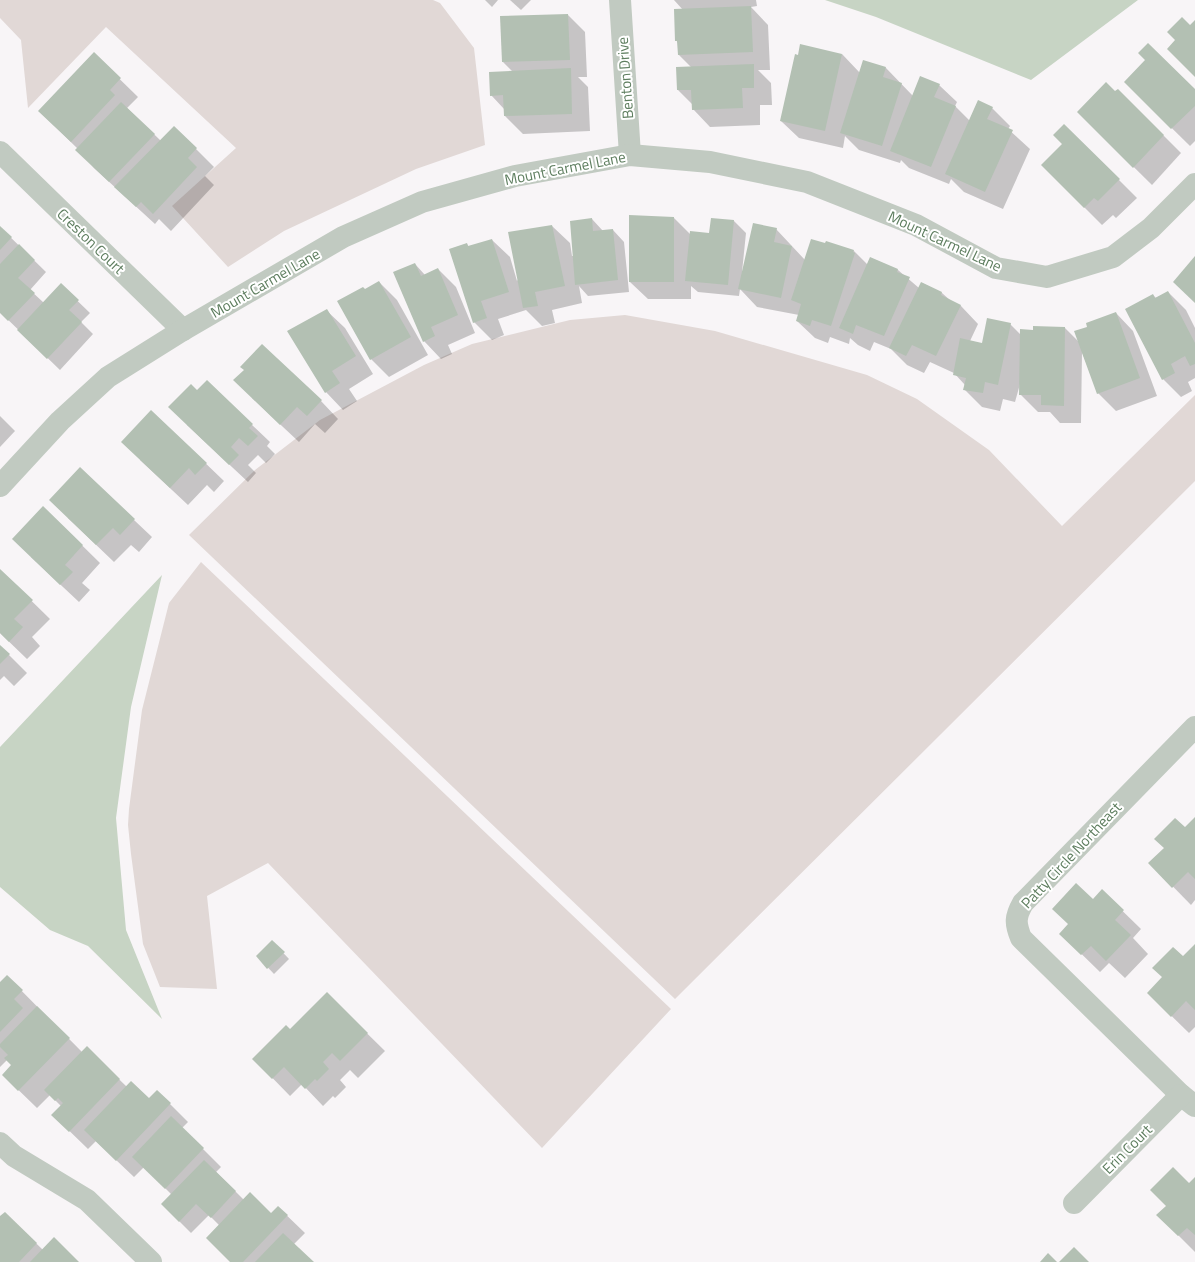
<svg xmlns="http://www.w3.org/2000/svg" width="1195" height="1262" font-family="'Titillium Web',sans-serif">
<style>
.green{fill:#e1d8d6}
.water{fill:#c7d4c4}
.shadow{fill:#0003}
.building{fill:#b3c0b3}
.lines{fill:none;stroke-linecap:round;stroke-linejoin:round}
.minor{stroke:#c1cac1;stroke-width:22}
.labels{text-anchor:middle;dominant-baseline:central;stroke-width:4;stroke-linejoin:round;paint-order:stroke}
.street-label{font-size:15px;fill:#5d7d5e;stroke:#fff}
</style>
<rect width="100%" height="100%" fill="#f8f5f7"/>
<g class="green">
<polygon points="0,0 433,0 440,3 474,48 485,145 416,169 284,231 228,267 172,206 236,148 106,27 28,108 21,40 0,18"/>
<polygon points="625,315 715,331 867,375 917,399 989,450 1062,526 1195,395 1195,481 675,999 189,535 255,470 320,420 424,365 472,344 570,320"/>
<polygon points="201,562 671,1009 542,1148 268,863 207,896 217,989 160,987 143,944 131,854 128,825 129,809 142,710 169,603"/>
</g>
<g class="water">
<polygon points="825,0 1138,0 1031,80 876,17"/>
<polygon points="162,575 131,707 116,818 126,930 162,1019 88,946 50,930 0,887 0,747"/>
</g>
<g class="shadow">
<polygon points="485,0 498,0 492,7"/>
<polygon points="510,0 531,0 521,10"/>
<polygon points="674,0 756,0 757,6 751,7 768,25 770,70 758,70 771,83 772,105 760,105 760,125 710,127 693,109 693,105 678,90 691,67 679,55 678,43 676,40 683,10"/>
<polygon points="568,15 585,32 587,77 578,77 588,87 590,131 523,134 505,116 505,110 491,95 513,72 503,62"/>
<polygon points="94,54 138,97 127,108 161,141 174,127 214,167 205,176 214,185 171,231 159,219 155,224 94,168 78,149 39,111"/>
<polygon points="842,54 860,73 886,68 913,96 939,85 957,102 955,106 970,121 992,108 1010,126 1008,129 1030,149 1003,209 964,192 951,179 949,184 909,168 901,160 900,163 859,150 845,136 843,148 799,138 781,121"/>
<polygon points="1125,82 1195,91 1195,141 1190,146"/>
<polygon points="1118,90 1181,153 1152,185 1078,112"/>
<polygon points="1064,125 1137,198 1116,218 1113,215 1102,225 1042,165 1063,144"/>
<polygon points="674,218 691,235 710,234 734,221 746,233 742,272 776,229 805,260 853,250 868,265 871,258 898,270 919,288 922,283 942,293 951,301 961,306 978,324 970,341 983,344 1010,324 1021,335 1034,331 1065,328 1079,342 1089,327 1116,313 1133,331 1157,396 1116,411 1098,393 1082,352 1081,423 1060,423 1050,412 1038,412 1020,394 1020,384 1015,402 1003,399 1000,411 982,407 964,389 965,385 954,373 930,362 924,373 907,365 891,349 874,342 870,351 858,345 850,338 849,344 830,337 828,343 815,338 797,321 799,315 757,307 740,289 739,296 698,292 691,286 691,299 648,299 630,282"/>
<polygon points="592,219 603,231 613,230 624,242 629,292 588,296 579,286 582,303 552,310 555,323 542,326 526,310 498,319 504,335 492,340 474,322 467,244 469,247 492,240 510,257 517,281 552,226 570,243 572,256 574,256"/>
<polygon points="0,227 46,272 30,290 44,303 61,285 90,313 81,322 93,334 60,370 0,312"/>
<polygon points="415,264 425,275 438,269 456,287 475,333 448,345 452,354 441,359 424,341"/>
<polygon points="379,282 397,300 428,355 389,377 371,359 365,290"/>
<polygon points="1168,292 1186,310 1195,328 1195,378 1188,382 1192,391 1181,397 1163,379 1153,295 1156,298"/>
<polygon points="327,311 345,328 373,374 349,389 357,401 343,410 326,392"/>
<polygon points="207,382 270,442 267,446 275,454 266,463 258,455 248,465 256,473 248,482 187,425 197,392"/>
<polygon points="252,398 321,401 338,419 325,433 315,424 299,442"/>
<polygon points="151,411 224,481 214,492 207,485 188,505 140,460"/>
<polygon points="0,416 15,431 0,447"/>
<polygon points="43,507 100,563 82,583 90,590 79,602 31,557"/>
<polygon points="68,518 134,520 152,537 139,552 131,545 114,562"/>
<polygon points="0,570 50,619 32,637 40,646 27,659 0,633"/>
<polygon points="0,646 27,673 14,686 4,676 0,680"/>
<polygon points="1195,818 1195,900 1191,905 1150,863"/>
<polygon points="1102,891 1141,929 1133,938 1148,954 1125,978 1109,963 1100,972 1061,934"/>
<polygon points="272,941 289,959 274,974 257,956"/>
<polygon points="1195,945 1195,1027 1189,1033 1148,993"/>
<polygon points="7,976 82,1052 87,1048 127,1087 149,1099 157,1091 188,1122 182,1128 221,1167 216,1172 244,1200 271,1214 278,1207 305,1233 294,1244 312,1262 231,1262 219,1225 209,1215 191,1233 174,1216 172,1195 144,1167 134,1177 96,1141 88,1149 53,1115 61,1106 50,1095 37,1108 3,1075 13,1065 7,1060 0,1067 0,983"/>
<polygon points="327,994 385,1051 358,1078 350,1070 340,1080 346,1087 335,1098 333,1096 323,1106 302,1084 290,1096 254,1059 290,1030"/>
<polygon points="1195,1178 1195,1252 1158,1215"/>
<polygon points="5,1213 43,1250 78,1262 0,1262 0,1218"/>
</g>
<g class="building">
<polygon points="751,6 753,52 678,55 677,41 675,41 674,9"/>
<polygon points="568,14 570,60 502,62 500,16"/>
<polygon points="1182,17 1190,25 1195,20 1195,77 1167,49 1175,40 1167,32"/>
<polygon points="1148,43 1195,89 1195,106 1171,129 1124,82 1145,60 1138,53"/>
<polygon points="800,44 842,54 825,131 780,121 795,54 798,55"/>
<polygon points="94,52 121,78 110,90 115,95 71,142 38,111"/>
<polygon points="863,60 886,67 883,77 902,83 882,146 840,133"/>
<polygon points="754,64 754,88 742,88 743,108 692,110 691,90 677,90 676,67"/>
<polygon points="571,68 572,114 504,116 503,95 490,96 489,72"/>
<polygon points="920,76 940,84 934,97 956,106 931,167 890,151"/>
<polygon points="1106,82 1115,91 1118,89 1164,135 1133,168 1077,112"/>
<polygon points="978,100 993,107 987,119 1013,130 985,192 945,174"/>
<polygon points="121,102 155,134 109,182 75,150"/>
<polygon points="1064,124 1120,179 1098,201 1094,198 1084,208 1041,165 1062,144 1053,135"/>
<polygon points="174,126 197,148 188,158 197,167 153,214 141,202 136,207 114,187"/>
<polygon points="629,215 674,217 674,282 629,282"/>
<polygon points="592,218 593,231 613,229 618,280 575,285 570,221"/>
<polygon points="711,218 734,220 728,285 685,281 690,231 709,233"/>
<polygon points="753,223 777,228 774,242 792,246 781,298 738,289"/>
<polygon points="552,225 565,286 535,292 538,306 523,308 508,232"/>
<polygon points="0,226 12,237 0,250"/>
<polygon points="492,239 509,292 481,301 487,318 473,323 449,249 467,243 468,246"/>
<polygon points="811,239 825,243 826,241 854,250 853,252 855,253 831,326 812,320 810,326 796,321 801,304 791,300"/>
<polygon points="19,244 35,260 18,278 35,293 8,321 0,313 0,264"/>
<polygon points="1195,256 1195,303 1173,282"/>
<polygon points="870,257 898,269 897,272 910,277 884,336 856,325 853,334 839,328"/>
<polygon points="415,263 421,276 438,268 458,315 431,327 435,336 423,342 393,272"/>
<polygon points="379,281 411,337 370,360 337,301 363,287 365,289"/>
<polygon points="921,282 942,292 941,295 961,305 936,356 912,345 906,356 889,348"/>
<polygon points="61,283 79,300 69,310 82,322 47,359 17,330"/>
<polygon points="1168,291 1195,343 1195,364 1190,366 1185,356 1171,364 1175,373 1162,380 1125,309 1153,294 1155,298"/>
<polygon points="327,309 356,356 332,371 340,383 325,393 287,331"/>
<polygon points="1116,312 1140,378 1097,394 1074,331 1087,327 1086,323"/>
<polygon points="987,318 1011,323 998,385 985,382 983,393 963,390 966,378 953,375 960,338 982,343"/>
<polygon points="1033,326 1065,327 1064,406 1041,405 1041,395 1019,395 1020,329 1033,330"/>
<polygon points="262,344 322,400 307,416 297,407 280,425 233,380 244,370 240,367"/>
<polygon points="207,380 253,424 249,428 258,436 248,446 239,438 231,447 239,455 229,465 168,407 191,384 197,390"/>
<polygon points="151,410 207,463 195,475 189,468 170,488 121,442"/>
<polygon points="80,467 135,519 120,535 113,528 96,545 49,500"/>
<polygon points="43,506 83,545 65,565 73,572 60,585 12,539"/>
<polygon points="0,569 33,600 14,619 23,627 9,642 0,633"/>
<polygon points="0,645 10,654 0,664"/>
<polygon points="1195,817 1195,879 1188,872 1172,888 1148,863 1164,848 1154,839 1175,818 1185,827"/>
<polygon points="1076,883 1093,899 1102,889 1124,910 1115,920 1131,935 1106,961 1091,946 1081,955 1059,934 1068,924 1052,909"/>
<polygon points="272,940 285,952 267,969 256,956"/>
<polygon points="1195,944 1195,1010 1186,1001 1171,1017 1147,993 1162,977 1152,968 1173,947 1183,956"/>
<polygon points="7,975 23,990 14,999 23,1008 0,1032 0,982"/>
<polygon points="327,992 368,1033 340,1061 332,1053 323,1062 329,1069 317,1081 315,1079 305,1089 284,1067 272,1079 252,1059 286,1025 290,1029"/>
<polygon points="37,1006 70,1038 18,1091 2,1075 11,1065 4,1058 8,1055 0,1047 0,1044"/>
<polygon points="87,1046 120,1079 69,1132 51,1115 63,1103 58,1098 55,1101 44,1090"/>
<polygon points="131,1081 149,1098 157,1090 171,1103 116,1161 84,1130"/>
<polygon points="171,1116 204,1148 165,1189 132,1157"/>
<polygon points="204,1160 236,1191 211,1218 196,1204 179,1222 161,1204"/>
<polygon points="1173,1167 1189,1183 1195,1177 1195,1235 1187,1228 1178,1236 1156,1215 1166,1206 1150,1190"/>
<polygon points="250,1192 271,1213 278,1206 288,1215 243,1262 230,1262 206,1238"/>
<polygon points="5,1212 37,1243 19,1262 0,1262 0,1216"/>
<polygon points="283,1233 314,1262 255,1262"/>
<polygon points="54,1237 79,1262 30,1262"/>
<polygon points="1074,1247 1089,1262 1059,1262"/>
<polygon points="1048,1253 1057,1262 1040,1262"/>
</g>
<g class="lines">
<g class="minor">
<polyline points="620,0 630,155"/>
<polyline points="0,152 183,330"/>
<polyline points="0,486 60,421 108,377 183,330 343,237 422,202 515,176 630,155 710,162 807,182 916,225 996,268 1047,277 1113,257 1151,228 1195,184"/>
<path d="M1195 727 1023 903C1015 917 1015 923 1021 938L1181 1095 1195 1106"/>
<polyline points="0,1143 14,1156 87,1200 151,1262"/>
<polyline points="1074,1203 1181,1095"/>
</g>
</g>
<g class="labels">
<g class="street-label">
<text transform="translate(625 78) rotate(-94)">Benton Drive</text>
<text transform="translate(565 168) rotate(-11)">Mount Carmel Lane</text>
<text transform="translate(91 241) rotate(44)">Creston Court</text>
<text transform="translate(945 241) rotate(25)">Mount Carmel Lane</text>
<text transform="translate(265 283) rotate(-30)">Mount Carmel Lane</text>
<text transform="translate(1071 855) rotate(-47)">Patty Circle Northeast</text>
<text transform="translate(1127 1149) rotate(-45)">Erin Court</text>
</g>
</g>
</svg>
